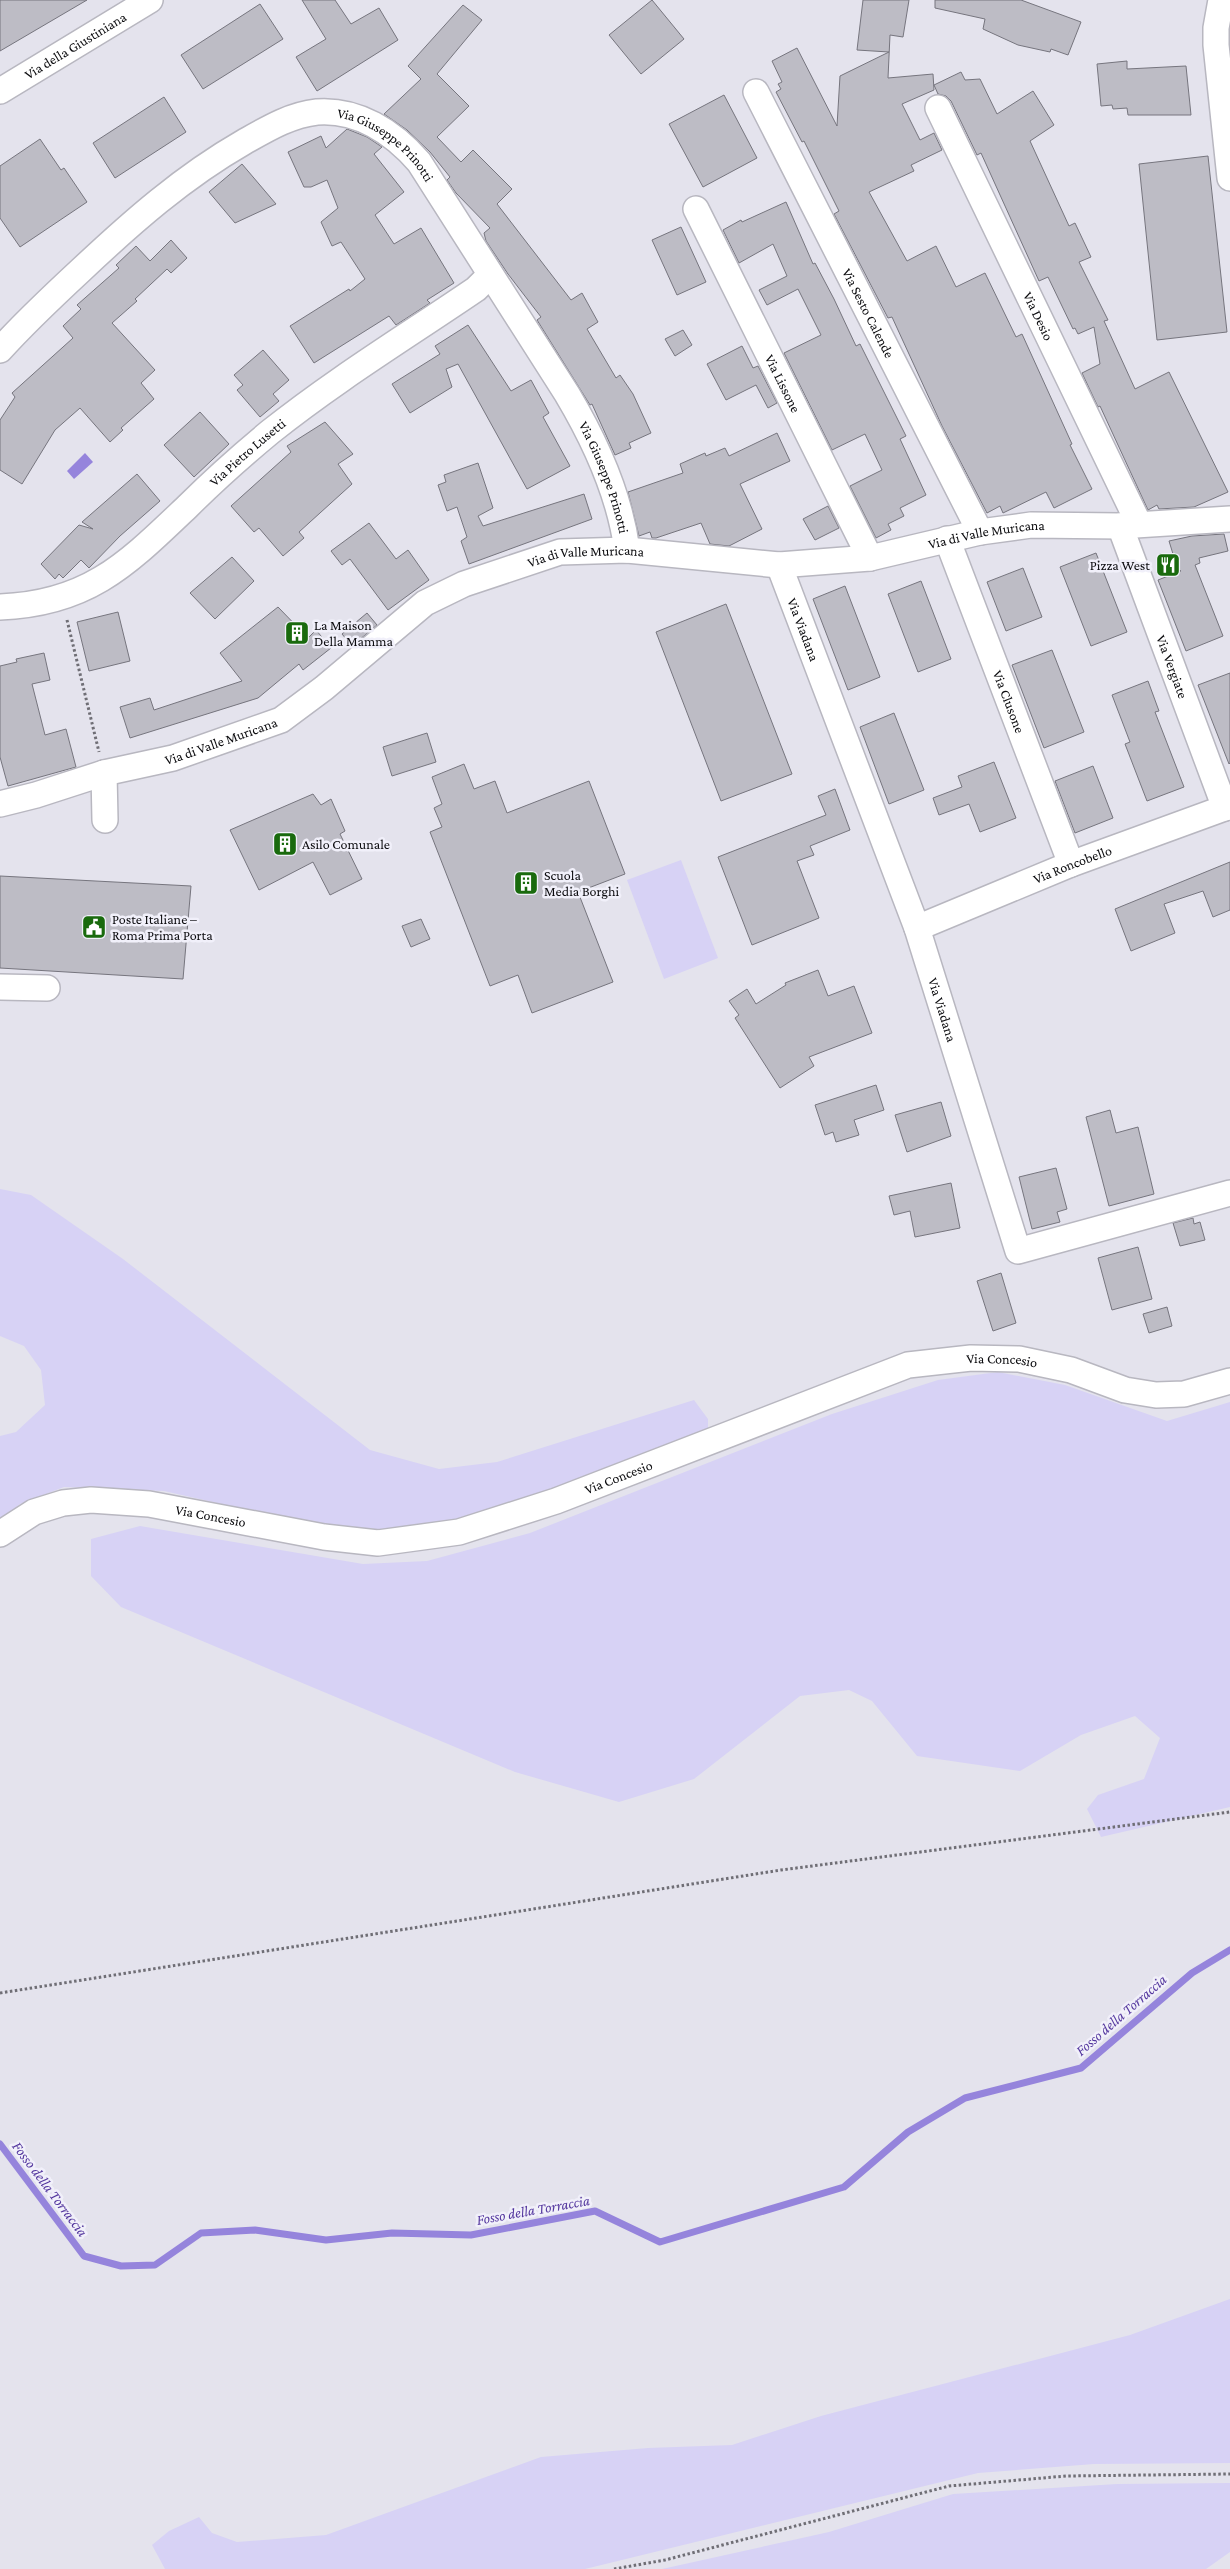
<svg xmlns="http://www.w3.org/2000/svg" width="1230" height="2569" font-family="'Crimson Pro',serif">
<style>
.green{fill:#d7d2f5}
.water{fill:#9584dc}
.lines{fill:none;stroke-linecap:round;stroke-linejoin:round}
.stream{stroke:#9584dc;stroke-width:7}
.building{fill:#bdbcc5;stroke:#76757e}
.minor-casing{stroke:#b8b7c0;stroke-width:28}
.path{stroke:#6f6e75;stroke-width:3;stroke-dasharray:2.5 2.5;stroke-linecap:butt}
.minor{stroke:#fff;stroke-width:25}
.labels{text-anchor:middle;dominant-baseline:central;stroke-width:5;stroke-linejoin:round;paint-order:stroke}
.street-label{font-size:14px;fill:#0b0b0e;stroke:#f1f0fa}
.poi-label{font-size:14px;fill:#0b0b0e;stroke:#f1f0fa;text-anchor:start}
.water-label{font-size:15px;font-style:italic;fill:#54379e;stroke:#f1f0fa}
</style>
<rect width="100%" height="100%" fill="#e4e3ed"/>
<g class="green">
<polygon points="681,860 718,958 664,979 627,880"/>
<polygon points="0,1189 31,1195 123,1259 370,1450 439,1469 497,1462 694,1400 708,1419 708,1434 466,1522 402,1531 366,1531 284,1518 164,1491 64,1487 20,1504 0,1520 0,1436 16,1432 45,1405 41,1370 24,1346 0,1336"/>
<polygon points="998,1372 1065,1385 1167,1421 1230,1402 1230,1807 1101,1837 1087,1809 1098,1795 1144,1779 1160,1738 1135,1716 1081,1735 1020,1771 917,1756 872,1701 849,1690 800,1696 694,1779 619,1802 515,1772 121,1607 91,1576 91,1539 140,1526 363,1564 427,1561 530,1533 832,1414 938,1380"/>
<polygon points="1230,2299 1230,2463 1094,2464 978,2473 585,2569 165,2569 152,2545 169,2531 199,2517 212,2533 237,2542 326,2535 541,2457 648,2448 732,2445 821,2416 1130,2335"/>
<polygon points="1230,2483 1230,2552 1206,2569 662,2569 829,2532 953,2494 1117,2484"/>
</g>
<polygon class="water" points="85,453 93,462 74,479 67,471"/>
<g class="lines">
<polyline class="stream" points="0,2144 84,2256 121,2266 155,2265 201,2233 255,2230 326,2240 392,2233 471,2235 595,2211 660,2242 844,2187 908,2132 965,2098 1081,2068 1192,1973 1230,1950"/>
</g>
<g class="building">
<polygon points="0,0 87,0 0,51"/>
<polygon points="302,0 335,0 351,24 379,8 398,40 317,91 296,57 326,39"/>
<polygon points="652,0 684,39 641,74 609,35"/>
<polygon points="863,0 909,0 903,37 890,35 888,78 933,74 934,90 902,104 920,140 934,133 942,150 911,165 914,171 869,192 907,261 936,246 956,287 985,273 1016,337 1022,334 1072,444 1070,445 1092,489 1054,508 1046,492 1003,513 1000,506 987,513 942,426 892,317 888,318 834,214 839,211 804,141 802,142 776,92 781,89 778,84 782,82 772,61 797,48 837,126 840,76 889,52 857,50"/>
<polygon points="935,0 1021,0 1081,22 1068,55 1051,49 1050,52 1018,45 983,29 985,19 935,8"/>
<polygon points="260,4 283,39 203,89 181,55"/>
<polygon points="463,5 482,20 437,74 469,106 437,137 461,162 473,150 512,189 497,204 571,300 582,293 598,322 587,329 616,378 620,375 633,394 651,433 629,443 631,448 615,455 592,404 590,405 537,320 541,317 508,274 486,241 484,233 490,228 456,193 447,180 450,177 430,152 407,130 384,114 421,79 408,66"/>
<polygon points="1127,61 1127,69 1186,66 1191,115 1128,115 1127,108 1113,109 1112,105 1101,106 1097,64"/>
<polygon points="961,72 965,80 980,79 997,114 1033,91 1054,125 1030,141 1069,226 1075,223 1091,257 1079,262 1108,320 1104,321 1135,389 1169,372 1228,492 1194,507 1159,509 1157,505 1148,510 1100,406 1098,407 1082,373 1100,364 1094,327 1078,334 1075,328 1073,329 1048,277 1039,281 981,153 977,155 951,101 946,96 938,94 934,85"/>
<polygon points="724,95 757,158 703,187 669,124"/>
<polygon points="164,97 186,132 115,178 93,143"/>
<polygon points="347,129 367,137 382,147 374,154 404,192 375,215 394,244 421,228 454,283 427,300 430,303 396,325 389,316 314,363 290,326 349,289 350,291 365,279 341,242 332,246 321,222 338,208 327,180 311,187 304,187 288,152 321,136 326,148"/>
<polygon points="40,139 61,170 64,168 87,202 20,247 0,218 0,166"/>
<polygon points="1208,156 1227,332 1157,340 1139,164"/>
<polygon points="242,164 276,204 235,223 209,192"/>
<polygon points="786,202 813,264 815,263 834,299 856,346 860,344 906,436 900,439 926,495 900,508 904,516 888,524 891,530 876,538 850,486 882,470 865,434 832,450 784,353 821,335 798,289 767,305 759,290 787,276 773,244 739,263 723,230 741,220 742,222"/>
<polygon points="681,227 706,282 677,295 652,240"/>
<polygon points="171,240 187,258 171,273 167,269 135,299 137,301 112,323 155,370 141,383 154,399 121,428 123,430 110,442 80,408 55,430 22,484 0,470 0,420 15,397 12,393 73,338 63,326 81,309 77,305 119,268 116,265 136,246 150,261"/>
<polygon points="468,325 511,391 531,380 549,413 543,417 570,466 527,489 458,364 446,369 452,387 410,413 392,384 440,354 435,346"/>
<polygon points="683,330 692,345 675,356 665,339"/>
<polygon points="742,346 753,368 758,366 777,403 768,408 756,385 726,400 707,364"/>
<polygon points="263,350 289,380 273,394 279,401 260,417 237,390 243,385 234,375"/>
<polygon points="200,412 229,444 194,477 164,445"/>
<polygon points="325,422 353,454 338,464 352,484 299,532 304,538 283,556 259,528 254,532 231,506 291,452 287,446"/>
<polygon points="777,433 790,461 740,484 762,529 729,546 710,544 701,523 656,538 652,538 650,532 639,536 628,492 683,473 680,464 705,453 706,456 725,448 729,456"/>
<polygon points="478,463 493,508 478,516 483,526 584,494 592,519 469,564 461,541 467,537 457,507 447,511 438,485 446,482 444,475"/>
<polygon points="137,474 160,501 120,536 89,568 81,560 63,578 59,574 55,579 41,564 79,525 93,529 82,522"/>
<polygon points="828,506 839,528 815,540 803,519"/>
<polygon points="369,523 396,559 408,550 429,580 388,610 350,559 342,565 331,551"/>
<polygon points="1224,534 1228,551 1199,558 1200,563 1195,565 1223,636 1186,651 1158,580 1181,571 1177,567 1169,541 1192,536"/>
<polygon points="1096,553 1127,632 1091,646 1060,567"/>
<polygon points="232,557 254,581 215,619 190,593"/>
<polygon points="1023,568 1042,617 1006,631 987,582"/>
<polygon points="921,581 951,659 918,672 888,594"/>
<polygon points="845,586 880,677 848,690 813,599"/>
<polygon points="726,604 792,774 721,801 656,632"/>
<polygon points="278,607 308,638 316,630 331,648 303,670 299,664 258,698 130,738 120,707 150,698 154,710 242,681 220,653"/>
<polygon points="118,612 130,661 89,671 77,622"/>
<polygon points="367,613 377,625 352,646 342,634"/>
<polygon points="1052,650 1084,732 1044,748 1012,665"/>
<polygon points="44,653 50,680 32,684 45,735 66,729 76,767 8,786 0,757 0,666 17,662 16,659"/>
<polygon points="1230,673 1230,763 1229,764 1198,685"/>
<polygon points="1148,681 1159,711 1155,712 1184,787 1147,801 1125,744 1130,742 1112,695"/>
<polygon points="894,713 924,790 889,804 860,727"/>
<polygon points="427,733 436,762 392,776 383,747"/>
<polygon points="994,762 1016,818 980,832 969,804 939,815 933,798 962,787 958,776"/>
<polygon points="464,764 474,789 495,781 507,813 589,781 625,874 578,892 613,982 532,1013 518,975 490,986 430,832 442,827 434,808 442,804 432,777"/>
<polygon points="1093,766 1113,818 1075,833 1055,781"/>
<polygon points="835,789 850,830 810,846 814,855 797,861 819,918 752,945 718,857 826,815 818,796"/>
<polygon points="313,794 321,805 331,799 345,831 340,834 362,879 330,895 313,862 259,890 230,830"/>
<polygon points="1230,862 1230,910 1213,917 1203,891 1164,904 1175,933 1131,951 1115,909"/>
<polygon points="0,876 191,886 183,979 0,968"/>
<polygon points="421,919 430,939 411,947 402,926"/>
<polygon points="818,970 828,996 854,986 872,1033 809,1057 814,1066 780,1088 735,1018 739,1015 729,1001 747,989 756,1004 786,985 785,983"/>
<polygon points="876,1085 884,1110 854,1120 859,1135 836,1142 833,1132 825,1135 815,1105"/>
<polygon points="941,1102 951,1136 907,1152 895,1115"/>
<polygon points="1110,1110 1116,1133 1138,1127 1154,1194 1109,1206 1086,1117"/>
<polygon points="1056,1168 1067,1209 1057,1212 1060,1222 1032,1229 1019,1177"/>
<polygon points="951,1183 960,1228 915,1237 910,1211 894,1215 889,1196"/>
<polygon points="1193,1218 1194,1224 1200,1222 1205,1240 1180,1246 1173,1223"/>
<polygon points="1138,1247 1152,1299 1112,1310 1098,1258"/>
<polygon points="1001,1273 1016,1323 993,1331 977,1281"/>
<polygon points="1167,1307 1172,1326 1149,1333 1143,1314"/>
</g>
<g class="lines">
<defs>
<g id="minor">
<polyline points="1221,0 1216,28 1216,45 1230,178"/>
<path id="s1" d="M0 91 150 0"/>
<path id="s2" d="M756 92 980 532"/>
<path id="s3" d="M938 108 1139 524"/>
<path id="s4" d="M696 209 870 558"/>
<path id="s5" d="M0 350C25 322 53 296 81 270 132 222 183 177 244 142 267 129 290 115 317 112 358 109 393 132 419 162L567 394C595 441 620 496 627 550"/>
<path id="s6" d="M1120 526 1225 808"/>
<path id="s7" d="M947 539 1071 864"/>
<path id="s8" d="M779 565 917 928 1018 1251 1230 1193"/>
<path id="s9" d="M0 607C89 604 128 563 188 506 214 480 241 456 270 432 335 380 407 336 476 289L490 275"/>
<polyline points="104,773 105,820"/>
<path id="s10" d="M0 804 36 795 104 773 173 758 281 720 324 688 425 603 464 584 560 552 627 550 779 565 870 558 980 532 1031 525 1120 526 1230 519"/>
<path id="s11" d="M917 928 1071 864 1230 806"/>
<polyline points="0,987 47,988"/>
<path id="s12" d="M0 1534 34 1512 63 1503 91 1500 149 1504 324 1537 378 1543 459 1532 556 1501 908 1365 971 1358 1019 1359 1071 1370 1125 1390 1156 1395 1184 1394 1230 1381"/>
</g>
</defs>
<use href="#minor" class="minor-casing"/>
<g class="path">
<polyline points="67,620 99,752"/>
<polyline points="0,1993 781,1870 1230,1812"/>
<polyline points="614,2569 665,2560 949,2486 1066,2476 1230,2474"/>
</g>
<use href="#minor" class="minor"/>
</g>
<defs>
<symbol id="restaurant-square" viewBox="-11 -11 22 22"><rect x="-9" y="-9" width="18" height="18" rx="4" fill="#196a0d" stroke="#f1f0fa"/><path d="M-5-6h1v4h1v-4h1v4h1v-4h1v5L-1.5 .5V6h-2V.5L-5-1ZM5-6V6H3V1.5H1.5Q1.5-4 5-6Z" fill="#fff"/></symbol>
<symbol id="building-square" viewBox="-11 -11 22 22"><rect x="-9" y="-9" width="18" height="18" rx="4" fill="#196a0d" stroke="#f1f0fa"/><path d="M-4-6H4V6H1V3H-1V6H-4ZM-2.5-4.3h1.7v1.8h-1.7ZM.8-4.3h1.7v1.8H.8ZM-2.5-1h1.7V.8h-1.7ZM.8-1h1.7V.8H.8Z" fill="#fff"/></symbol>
<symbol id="civic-square" viewBox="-11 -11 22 22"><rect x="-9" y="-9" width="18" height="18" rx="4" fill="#196a0d" stroke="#f1f0fa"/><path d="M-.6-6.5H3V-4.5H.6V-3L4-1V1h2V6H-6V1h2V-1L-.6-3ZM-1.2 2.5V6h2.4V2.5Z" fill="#fff"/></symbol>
</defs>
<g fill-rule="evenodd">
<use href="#restaurant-square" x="1154" y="551" width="28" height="28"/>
<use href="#building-square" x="283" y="619" width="28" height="28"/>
<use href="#building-square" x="271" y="830" width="28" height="28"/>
<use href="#building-square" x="512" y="869" width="28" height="28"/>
<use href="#civic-square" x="80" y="913" width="28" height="28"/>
</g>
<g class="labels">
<g class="street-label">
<text stroke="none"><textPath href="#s1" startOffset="88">Via della Giustiniana</textPath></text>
<text stroke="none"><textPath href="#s5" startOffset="481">Via Giuseppe Prinotti</textPath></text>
<text stroke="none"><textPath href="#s2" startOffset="248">Via Sesto Calende</textPath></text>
<text stroke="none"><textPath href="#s3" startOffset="231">Via Desio</textPath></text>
<text stroke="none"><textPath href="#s4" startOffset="195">Via Lissone</textPath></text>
<text stroke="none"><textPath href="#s9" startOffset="300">Via Pietro Lusetti</textPath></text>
<text stroke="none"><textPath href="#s5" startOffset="886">Via Giuseppe Prinotti</textPath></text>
<text stroke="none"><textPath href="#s10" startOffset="1054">Via di Valle Muricana</textPath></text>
<text stroke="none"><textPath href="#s10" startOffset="649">Via di Valle Muricana</textPath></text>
<text stroke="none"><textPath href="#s8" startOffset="69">Via Viadana</textPath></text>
<text stroke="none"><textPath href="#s6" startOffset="150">Via Vergiate</textPath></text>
<text stroke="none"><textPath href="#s7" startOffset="174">Via Clusone</textPath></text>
<text stroke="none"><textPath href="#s10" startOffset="230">Via di Valle Muricana</textPath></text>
<text stroke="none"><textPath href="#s11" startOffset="168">Via Roncobello</textPath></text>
<text stroke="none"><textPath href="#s8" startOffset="474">Via Viadana</textPath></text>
<text stroke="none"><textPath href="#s12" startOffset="1045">Via Concesio</textPath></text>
<text stroke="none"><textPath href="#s12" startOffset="640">Via Concesio</textPath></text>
<text stroke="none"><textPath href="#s12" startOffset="220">Via Concesio</textPath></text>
</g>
<g class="poi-label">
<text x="1150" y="565" text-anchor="end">Pizza West</text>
<text x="314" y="625">La Maison<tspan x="314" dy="16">Della Mamma</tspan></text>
<text x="302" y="844">Asilo Comunale</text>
<text x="544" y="875">Scuola<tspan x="544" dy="16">Media Borghi</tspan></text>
<text x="112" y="919">Poste Italiane –<tspan x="112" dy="16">Roma Prima Porta</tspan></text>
</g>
<g class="water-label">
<text transform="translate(1121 2015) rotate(-41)">Fosso della Torraccia</text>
<text transform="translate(50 2189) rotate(53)">Fosso della Torraccia</text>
<text transform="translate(533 2210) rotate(-10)">Fosso della Torraccia</text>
</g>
</g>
</svg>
